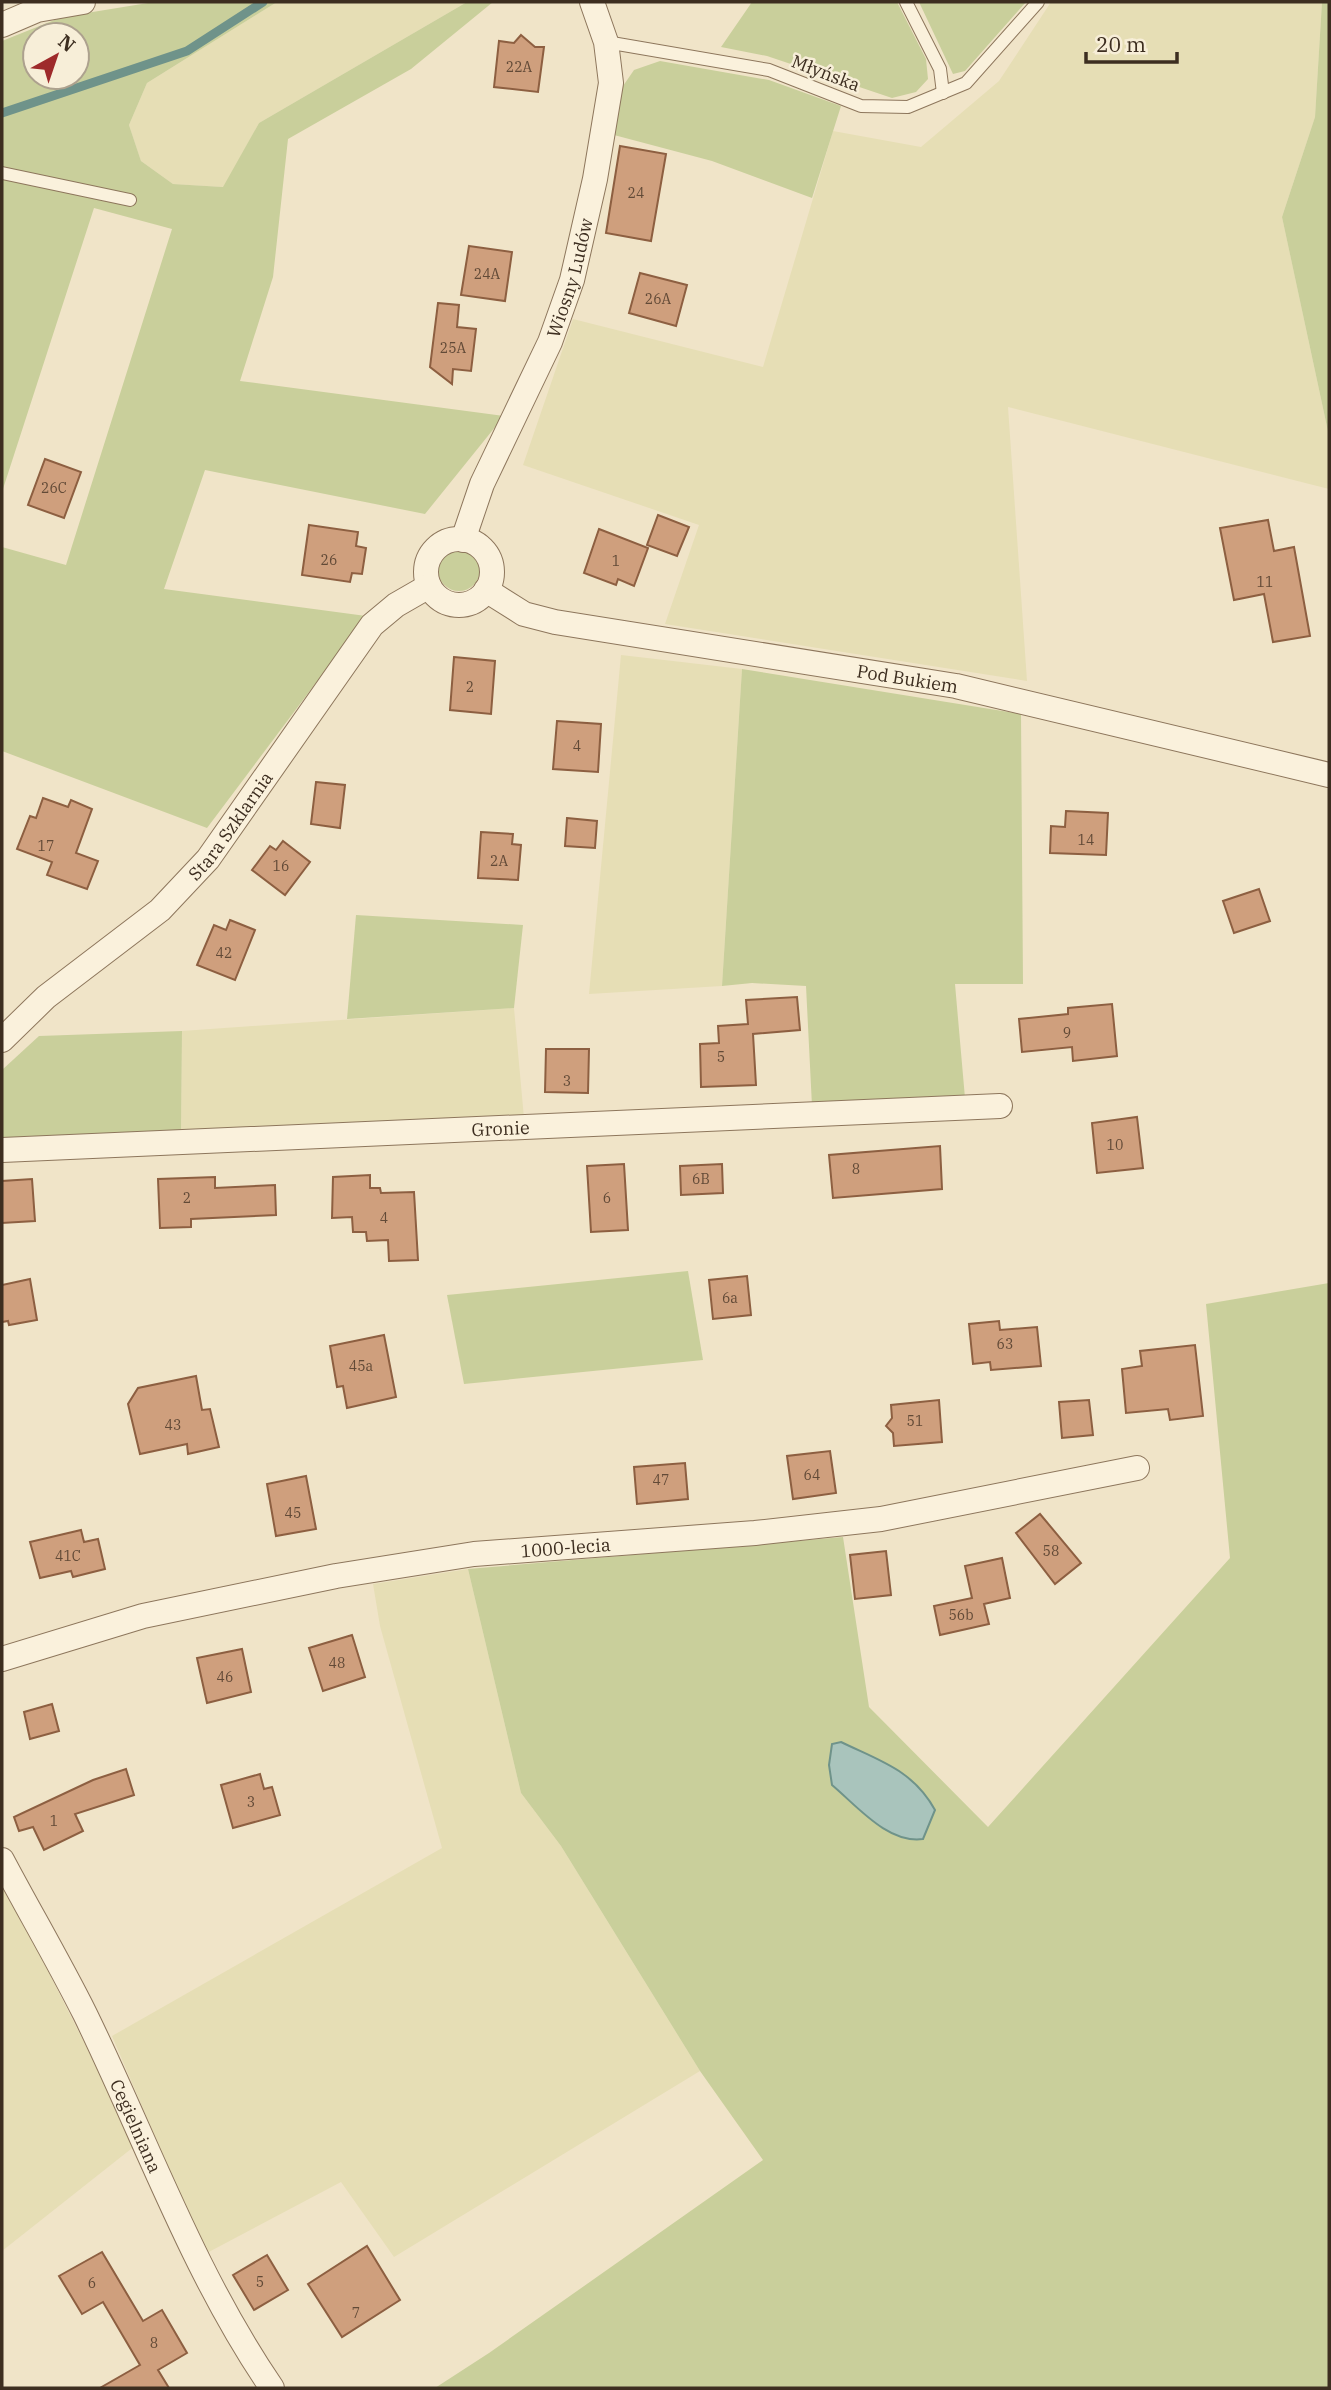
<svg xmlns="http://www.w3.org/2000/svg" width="1331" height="2390" font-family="'IBM Plex Serif',serif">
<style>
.farmland{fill:#e6deb5}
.green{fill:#c9cf9b;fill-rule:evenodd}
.water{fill:#a9c4bc;stroke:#6f938a;stroke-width:2}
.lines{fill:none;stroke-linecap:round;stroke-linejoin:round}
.stream{stroke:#6f938a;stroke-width:9}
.building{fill:#cf9f7d;stroke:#8d5f41;stroke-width:2}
.lane-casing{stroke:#8d765c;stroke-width:14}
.street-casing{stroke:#8d765c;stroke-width:26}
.lane{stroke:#faf1dc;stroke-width:12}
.street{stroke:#faf1dc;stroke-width:24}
.labels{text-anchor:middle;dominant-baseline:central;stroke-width:5;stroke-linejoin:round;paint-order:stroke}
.number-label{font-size:14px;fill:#624a37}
.street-label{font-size:18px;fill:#3d2e20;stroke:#f7eed8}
</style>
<rect width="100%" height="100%" fill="#f0e4c8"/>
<g class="farmland">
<polygon points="277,2 467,2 259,123 224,187 173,184 141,161 129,125 147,83"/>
<polygon points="1051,2 1322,2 1315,117 1282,217 1329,436 1329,489 1008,407 1027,681 665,624 699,525 523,465 573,319 763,367 833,131 921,147 999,81"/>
<polygon points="621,655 742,669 722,986 589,994"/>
<polygon points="514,1008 524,1118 181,1135 182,1031"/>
<polygon points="468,1569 521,1793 561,1846 700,2071 394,2257 341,2182 205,2254 112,2036 442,1848 380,1626 373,1584"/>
<polygon points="2,1880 136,2145 2,2251"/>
</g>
<g class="green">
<path d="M154 2H277L147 83 129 125 141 161 173 184 223 187 259 123 467 2H493L411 69 288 139 273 277 240 381 504 416 425 514 205 470 164 589 366 616 207 828 2 751V547L66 565 172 229 94 208 2 492V41L62 17ZM35 35H77V77H35Z"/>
<polygon points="752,2 897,2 926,59 928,79 916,92 892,98 767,56 721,47"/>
<polygon points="919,2 1026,2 965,71 953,74"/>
<polygon points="1322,2 1329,2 1329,436 1282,217 1315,117"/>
<polygon points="660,61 769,80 841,106 812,198 712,161 614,135 623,86 634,70"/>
<circle cx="459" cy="570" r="21"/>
<polygon points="742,669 1021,714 1023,984 955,984 965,1098 812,1106 806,986 752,983 722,986"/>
<polygon points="356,915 523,925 514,1008 347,1019"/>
<polygon points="182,1031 181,1135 2,1141 2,1070 39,1036"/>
<polygon points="688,1271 703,1360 464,1384 447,1295"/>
<polygon points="1329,1283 1329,2388 435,2388 489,2353 763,2160 700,2071 561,1846 521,1793 468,1569 843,1537 869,1707 988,1827 1230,1558 1206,1304"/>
</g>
<path class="water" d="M841 1742C880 1761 913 1770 935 1810L923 1839C888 1844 857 1806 832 1785L829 1765 832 1744Z"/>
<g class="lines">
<polyline class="stream" points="2,113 187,51 263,2"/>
</g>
<g class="building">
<polygon points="521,35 535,47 544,47 538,92 494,87 499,41 514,43"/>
<polygon points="620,146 666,154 651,241 606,233"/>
<polygon points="469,246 512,252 505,301 461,295"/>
<polygon points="640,273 687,285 676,326 629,313"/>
<polygon points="438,303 459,305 457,327 476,329 471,371 453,369 452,384 430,367"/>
<polygon points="45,459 81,472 64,518 28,505"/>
<polygon points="658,515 689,527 677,556 647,545"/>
<polygon points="1268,520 1274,551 1294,547 1310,636 1273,642 1264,594 1234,600 1220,528"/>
<polygon points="309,525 358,532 356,546 366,548 362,574 352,573 350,582 302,575"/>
<polygon points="599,529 648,548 634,586 618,579 616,585 584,573"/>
<polygon points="454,657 495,661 491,714 450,710"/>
<polygon points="557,721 601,724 598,772 553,769"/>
<polygon points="316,782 345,785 340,828 311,824"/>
<polygon points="43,798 68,807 71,800 92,809 76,853 98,861 87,889 47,875 52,862 17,849 30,816 36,818"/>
<polygon points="1066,811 1108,813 1106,855 1050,853 1051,826 1065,827"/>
<polygon points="567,818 597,821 595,848 565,846"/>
<polygon points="481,832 513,834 512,844 521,845 518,880 478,878"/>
<polygon points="283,841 310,862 285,895 252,870 270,846 276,850"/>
<polygon points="1259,889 1270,921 1234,933 1223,901"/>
<polygon points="230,920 255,930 235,980 197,965 214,925 226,930"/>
<polygon points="797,997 800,1030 753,1034 756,1085 701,1087 700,1044 719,1043 718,1026 748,1024 746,1000"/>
<polygon points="1112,1004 1117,1056 1073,1061 1072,1047 1022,1052 1019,1019 1068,1014 1068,1008"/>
<polygon points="546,1049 589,1049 588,1093 545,1092"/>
<polygon points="1137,1117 1143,1168 1097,1173 1092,1123"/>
<polygon points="940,1146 942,1189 833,1198 829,1155"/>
<polygon points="624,1164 628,1230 591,1232 587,1166"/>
<polygon points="722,1164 723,1193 681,1195 680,1166"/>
<polygon points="370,1175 370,1188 380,1188 381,1193 414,1192 418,1260 389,1261 388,1240 367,1241 366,1232 353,1232 352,1217 332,1218 333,1177"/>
<polygon points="215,1177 215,1188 275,1185 276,1215 191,1219 191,1227 160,1228 158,1179"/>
<polygon points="32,1179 35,1221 2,1223 2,1181"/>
<polygon points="747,1276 751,1315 713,1319 709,1280"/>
<polygon points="30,1279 37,1320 9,1325 8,1321 2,1322 2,1285"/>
<polygon points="999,1321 1000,1330 1037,1327 1041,1366 991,1370 990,1362 973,1364 969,1324"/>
<polygon points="384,1335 396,1397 347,1408 343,1386 337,1387 330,1346"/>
<polygon points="1195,1345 1203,1416 1170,1420 1168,1409 1126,1413 1122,1369 1142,1366 1140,1351"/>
<polygon points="196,1376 202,1410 210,1409 219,1447 188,1454 187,1444 140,1454 128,1404 138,1388"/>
<polygon points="939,1400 942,1442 894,1446 893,1433 886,1426 892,1418 891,1405"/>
<polygon points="1089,1400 1093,1435 1062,1438 1059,1402"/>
<polygon points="830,1451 836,1493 793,1499 787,1456"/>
<polygon points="685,1463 688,1499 637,1504 634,1467"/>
<polygon points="306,1476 316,1529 276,1536 267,1484"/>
<polygon points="1040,1514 1081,1563 1055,1584 1016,1533"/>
<polygon points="81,1530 84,1542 98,1539 105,1569 73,1577 71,1571 40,1578 30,1542"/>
<polygon points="886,1551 891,1595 855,1599 850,1555"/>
<polygon points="1002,1558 1010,1598 984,1604 989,1624 940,1635 934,1606 972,1598 965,1566"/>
<polygon points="352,1635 365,1677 323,1691 309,1648"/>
<polygon points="242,1649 251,1692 207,1703 197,1658"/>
<polygon points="52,1704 59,1731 30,1739 24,1712"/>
<polygon points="126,1769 134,1795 75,1814 83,1831 44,1850 33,1827 19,1831 14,1817 93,1780"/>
<polygon points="260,1774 264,1789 272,1787 280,1815 233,1828 221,1785"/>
<polygon points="367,2246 400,2300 342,2337 308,2284"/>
<polygon points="102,2252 143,2321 162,2310 187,2353 158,2370 169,2388 100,2388 140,2365 103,2302 82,2314 59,2276"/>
<polygon points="267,2255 288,2290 254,2310 233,2275"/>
</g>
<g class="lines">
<defs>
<g id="lane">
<polyline points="906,2 940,69 943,93"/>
<polyline points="606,42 769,70 861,106 908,107 966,83 1038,2"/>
<polyline points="2,173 130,200"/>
</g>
<g id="street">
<polyline points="2,25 37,10 83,2"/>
<circle cx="459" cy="572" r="33"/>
<path id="s1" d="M463 540 482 484 550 342 572 280 595 179 611 83 606 42 592 2"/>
<path id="s2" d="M486 590 524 614 555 622 956 686 1329 775"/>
<path id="s3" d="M2 1040 46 997 160 910 208 859 372 625 396 605 429 586"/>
<path id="s4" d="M2 1150 1000 1106"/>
<path id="s5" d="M2 1659 143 1616 336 1576 474 1554 755 1533 881 1519 1137 1468"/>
<path id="s6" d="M2 1860C29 1911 59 1962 85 2014 146 2139 193 2273 272 2388"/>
</g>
</defs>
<use href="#lane" class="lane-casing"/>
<use href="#street" class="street-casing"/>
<use href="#lane" class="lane"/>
<use href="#street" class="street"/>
</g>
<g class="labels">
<g class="number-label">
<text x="519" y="67">22A</text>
<text x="636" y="193">24</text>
<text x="487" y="274">24A</text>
<text x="658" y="299">26A</text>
<text x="453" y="348">25A</text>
<text x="54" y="488">26C</text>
<text x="329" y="560">26</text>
<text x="616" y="561">1</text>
<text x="1265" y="582">11</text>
<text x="470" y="687">2</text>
<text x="577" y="746">4</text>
<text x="1086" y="840">14</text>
<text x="46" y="846">17</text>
<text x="499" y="861">2A</text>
<text x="281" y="866">16</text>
<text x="224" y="953">42</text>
<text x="1067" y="1033">9</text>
<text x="721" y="1057">5</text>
<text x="567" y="1081">3</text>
<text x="1115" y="1145">10</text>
<text x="856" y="1169">8</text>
<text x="701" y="1179">6B</text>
<text x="187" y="1198">2</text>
<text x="607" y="1198">6</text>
<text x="384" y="1218">4</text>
<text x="730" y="1298">6a</text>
<text x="1005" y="1344">63</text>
<text x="361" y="1366">45a</text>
<text x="915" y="1421">51</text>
<text x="173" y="1425">43</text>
<text x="812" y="1475">64</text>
<text x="661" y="1480">47</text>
<text x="293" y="1513">45</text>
<text x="1051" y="1551">58</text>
<text x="68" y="1556">41C</text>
<text x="961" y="1615">56b</text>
<text x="337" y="1663">48</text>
<text x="225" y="1677">46</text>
<text x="251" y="1802">3</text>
<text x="54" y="1821">1</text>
<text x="260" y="2282">5</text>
<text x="92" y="2283">6</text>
<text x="356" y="2313">7</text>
<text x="154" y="2343">8</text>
</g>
<g class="street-label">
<text transform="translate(826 73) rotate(21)">Młyńska</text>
<text stroke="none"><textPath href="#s1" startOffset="284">Wiosny Ludów</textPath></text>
<text stroke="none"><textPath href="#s2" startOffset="434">Pod Bukiem</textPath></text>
<text stroke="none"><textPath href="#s3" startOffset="315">Stara Szklarnia</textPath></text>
<text stroke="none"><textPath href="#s4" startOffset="499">Gronie</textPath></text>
<text stroke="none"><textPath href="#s5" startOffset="576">1000-lecia</textPath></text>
<text stroke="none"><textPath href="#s6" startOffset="298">Cegielniana</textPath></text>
</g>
</g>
<rect width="1331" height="2390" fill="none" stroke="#3d2e20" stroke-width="7"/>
<g transform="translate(56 56) rotate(40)"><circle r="33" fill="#f7eed8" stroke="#ada18e" stroke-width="2"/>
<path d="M0-5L12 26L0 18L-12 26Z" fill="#9e2a2b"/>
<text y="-10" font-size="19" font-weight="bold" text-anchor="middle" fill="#3d2e20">N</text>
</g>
<path d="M1086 52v10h91v-10" fill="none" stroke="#3d2e20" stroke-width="3.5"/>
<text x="1096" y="52" font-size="21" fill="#3d2e20" stroke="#f7eed8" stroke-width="5" paint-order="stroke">20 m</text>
</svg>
